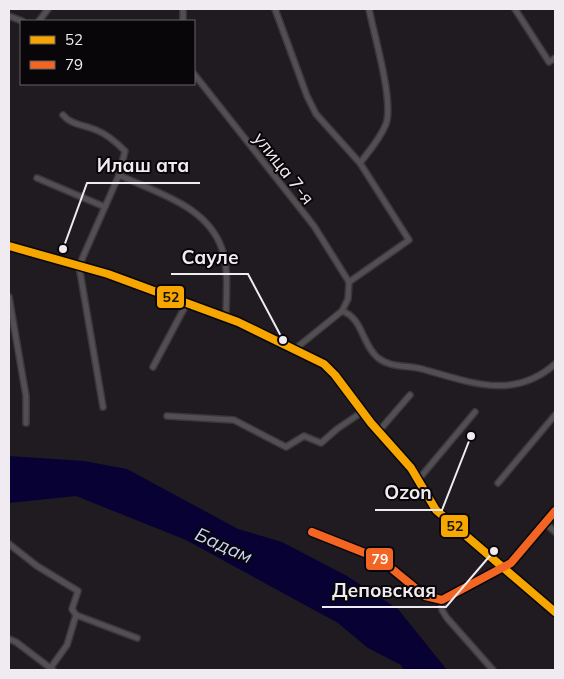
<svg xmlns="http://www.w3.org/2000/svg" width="564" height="679" font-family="Mulish,sans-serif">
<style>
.water{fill:#070233}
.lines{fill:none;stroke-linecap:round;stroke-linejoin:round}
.minor-casing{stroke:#3b373b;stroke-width:8}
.tertiary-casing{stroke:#3b373b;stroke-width:9}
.minor{stroke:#524f52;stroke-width:5}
.tertiary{stroke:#524f52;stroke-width:6}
.bus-1-casing{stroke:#090609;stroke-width:11}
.bus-2-casing{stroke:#090609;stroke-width:11}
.bus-1{stroke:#f7a600;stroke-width:8}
.bus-2{stroke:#f26522;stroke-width:8}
.labels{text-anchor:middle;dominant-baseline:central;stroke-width:4;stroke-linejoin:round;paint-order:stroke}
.street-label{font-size:18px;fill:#f0ebf0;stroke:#090609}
.water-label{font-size:19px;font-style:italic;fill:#c9d4f9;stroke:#090609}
.leader{fill:none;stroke:#f0ebf0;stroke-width:2}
.callout-dot{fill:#f0ebf0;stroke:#090609;stroke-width:2}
.callout-label{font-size:19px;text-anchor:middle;font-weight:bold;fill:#f0ebf0;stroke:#090609;stroke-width:4;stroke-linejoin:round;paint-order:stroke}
.line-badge{stroke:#090609;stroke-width:2}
.badge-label{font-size:14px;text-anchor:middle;font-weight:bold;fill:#fff}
.pale-badge-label{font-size:14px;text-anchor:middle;font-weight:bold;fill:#111}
</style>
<rect width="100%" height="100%" fill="#201b20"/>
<polygon class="water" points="9,456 84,461 127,469 238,529 282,542 347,576 398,609 447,670 404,670 401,665 368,648 338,623 186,540 76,496 9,503"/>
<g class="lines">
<defs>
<g id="minor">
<path d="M275 9 307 96 316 114 360 163 409 240 349 282 348 299 342 311C363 318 362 345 378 358 391 368 407 365 422 369 470 382 513 401 555 364"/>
<polyline points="515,9 549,62 555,58"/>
<polyline points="9,16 22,21"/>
<polyline points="39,21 48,9"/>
<polyline points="183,21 183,9"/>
<polyline points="194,74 314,226 349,282"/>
<path d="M63 115C71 125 85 125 96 130 107 134 116 142 125 151L119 175C156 193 207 205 222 249 229 269 226 296 226 318"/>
<path d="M360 163C370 150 380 139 386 124 394 101 374 35 369 9"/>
<polyline points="37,178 105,207"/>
<polyline points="9,297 26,396 26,423"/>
<polyline points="295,349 342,311"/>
<polyline points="153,367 187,303"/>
<polyline points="103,407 79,266 119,175"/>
<polyline points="167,416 234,420 286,447 304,436 321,443 337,429 362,412"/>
<polyline points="378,432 410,395"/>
<polyline points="418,480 475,412"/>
<polyline points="498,483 555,415"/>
<polyline points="545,523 555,532"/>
<polyline points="312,532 380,559 425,596 442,600 511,563 555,511"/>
<polyline points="9,544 37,566 78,591 72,609 76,615 137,638"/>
<polyline points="442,600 442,610 447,618 493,670"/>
<polyline points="9,639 16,642 53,670"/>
<polyline points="49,670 67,645 76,615"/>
</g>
<polyline id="tertiary" points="9,246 108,274 238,322 324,364 335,375 371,423 411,468 436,510 555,612"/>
</defs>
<use href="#minor" class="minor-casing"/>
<use href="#tertiary" class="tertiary-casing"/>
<use href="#minor" class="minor"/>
<use href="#tertiary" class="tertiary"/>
<defs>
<polyline id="bus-1" points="9,246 108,274 238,322 324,364 335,375 371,423 411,468 436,510 555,612"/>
<polyline id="bus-2" points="312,532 380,559 425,596 442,600 511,563 555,511"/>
</defs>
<use href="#bus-1" class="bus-1-casing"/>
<use href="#bus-2" class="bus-2-casing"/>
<use href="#bus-1" class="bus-1"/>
<use href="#bus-2" class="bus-2"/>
</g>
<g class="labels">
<g class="street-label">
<text transform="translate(284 168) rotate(52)">улица 7-я</text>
</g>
<g class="water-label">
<text transform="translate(224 545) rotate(24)">Бадам</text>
</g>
</g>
<path class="leader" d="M63 249L87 183H200M283 340L248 274H171M471 436L442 510H375M494 551L446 607H322"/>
<g class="callout-dot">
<circle cx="63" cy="249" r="5"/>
<circle cx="283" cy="340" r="5"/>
<circle cx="471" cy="436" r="5"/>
<circle cx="494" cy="551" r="5"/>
</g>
<g class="callout-label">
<text x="143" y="172">Илаш ата</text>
<text x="210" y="264">Сауле</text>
<text x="408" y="499">Ozon</text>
<text x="384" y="597">Деповская</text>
</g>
<g class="line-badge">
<rect x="156" y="285" width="29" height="24" rx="5" fill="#f7a600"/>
<rect x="440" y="514" width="29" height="24" rx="5" fill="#f7a600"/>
<rect x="365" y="547" width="29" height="24" rx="5" fill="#f26522"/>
</g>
<g class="badge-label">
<text x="380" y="564">79</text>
</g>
<g class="pale-badge-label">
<text x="171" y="302">52</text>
<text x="455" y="531">52</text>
</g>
<rect width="564" height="679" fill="none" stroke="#f0ebf0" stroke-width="20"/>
<rect x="20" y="20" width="175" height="65" fill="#090609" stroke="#656265"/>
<rect x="30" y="36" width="25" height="8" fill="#f7a600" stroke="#656265"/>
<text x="65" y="45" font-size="15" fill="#f0ebf0">52</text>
<rect x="30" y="61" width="25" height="8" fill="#f26522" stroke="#656265"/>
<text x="65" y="70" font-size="15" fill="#f0ebf0">79</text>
</svg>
